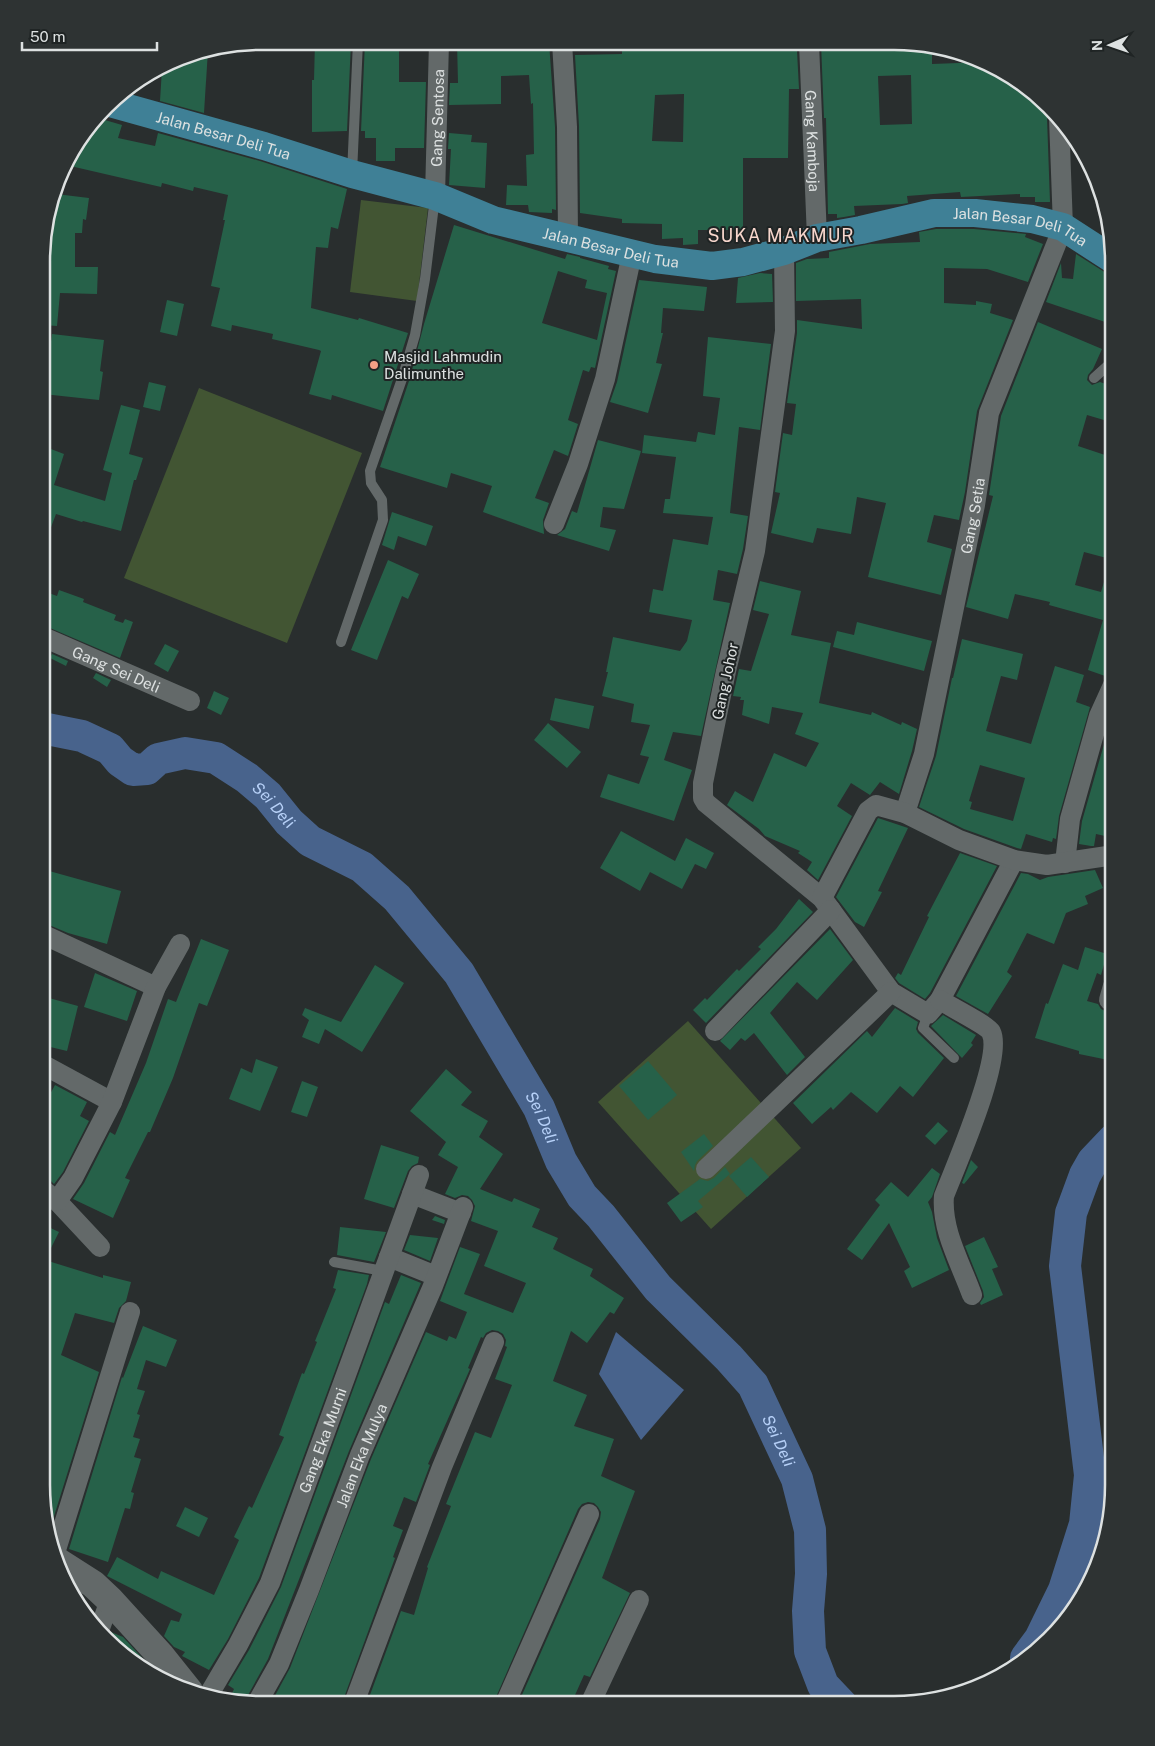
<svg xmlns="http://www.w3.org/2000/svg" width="1155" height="1746" font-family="'Public Sans',sans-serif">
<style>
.green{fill:#425533}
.water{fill:#48638c}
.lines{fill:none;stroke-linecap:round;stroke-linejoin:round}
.river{stroke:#48638c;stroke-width:32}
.building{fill:#266149;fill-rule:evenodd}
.service{stroke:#636969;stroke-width:10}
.minor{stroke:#636969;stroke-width:20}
.secondary{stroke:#636969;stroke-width:28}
.primary{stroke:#3f8096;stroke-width:28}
.poi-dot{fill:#f39f85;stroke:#1f2424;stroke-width:2}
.labels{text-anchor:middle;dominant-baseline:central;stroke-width:4;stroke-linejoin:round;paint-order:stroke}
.street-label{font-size:15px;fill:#dde1e1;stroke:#1f2424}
.poi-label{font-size:15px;fill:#dde1e1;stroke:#1f2424;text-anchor:start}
.water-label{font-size:16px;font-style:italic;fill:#b6d0f7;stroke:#1f2424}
.quarter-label{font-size:18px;letter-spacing:1px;fill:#f7d6cc;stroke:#1f2424}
.rim{fill:none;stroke:#dde1e1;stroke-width:2.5}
</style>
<rect width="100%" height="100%" fill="#292e2e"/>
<g class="green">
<polygon points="361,200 428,208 417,301 350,292"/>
<polygon points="199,388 362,453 287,643 124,578"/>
<polygon points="688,1021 801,1148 711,1229 598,1102"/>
</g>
<polygon class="water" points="616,1332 684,1390 641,1440 599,1374"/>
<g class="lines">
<g class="river">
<path id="s1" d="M42 728 82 736 110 749 120 761 133 770 147 769 158 759 185 753 216 758 247 778 268 796 289 822 310 841 362 867 397 898 459 973 539 1108 561 1161 582 1196 601 1216 658 1288 729 1358 753 1385 797 1479 810 1530 811 1574 808 1611 810 1651 823 1685 842 1705"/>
<polyline points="1026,1658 1040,1639 1064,1590 1085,1524 1090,1475 1065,1266 1071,1213 1085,1175 1093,1161 1113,1140"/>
</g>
</g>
<g class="building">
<polygon points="315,41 351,42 347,131 312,132 312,80 314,80"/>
<polygon points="365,42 399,42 399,82 426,82 424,148 395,148 395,161 376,161 376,138 365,138 365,131 361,131"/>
<polygon points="457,42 549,42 555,127 556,210 552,209 552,213 529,212 528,205 506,205 507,185 527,186 526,155 534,154 533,103 531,104 529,75 501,76 501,104 449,105 450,83 458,83"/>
<path d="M663 42 736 45V49L797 51 799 89H789L788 158H743V230H698V244L683 245V238L662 239V224L622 223V219L580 213 579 126 575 55 622 54V49L663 48ZM684 94 683 142 652 141 655 95Z"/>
<path d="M821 43H923L932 46V64L985 62 1028 87 1051 110 1047 118 1050 202H1035V197H1020V194L961 197 960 192 907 196 908 203 902 204 854 206 855 215 844 217 837 218V214H828L826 118H824ZM911 75 912 124 880 125 878 76Z"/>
<polygon points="208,50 204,113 160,101 162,69 190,53"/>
<polygon points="98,118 122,125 118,138 155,146 158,133 260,161 347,189 338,229 331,227 328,248 316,247 311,308 358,320 359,318 408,333 383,411 332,395 331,400 309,394 321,351 319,350 272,339 273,334 232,325 231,331 211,326 220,288 211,286 225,220 223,220 228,195 194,187 193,191 162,183 161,187 66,165 71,151"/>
<polygon points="449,133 472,135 471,142 487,143 485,188 449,185 451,149 448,149"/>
<polygon points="56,194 89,198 86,220 83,219 82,233 75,233 75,267 98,267 97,294 60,293 57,326 43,325 43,264 47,264 47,230 44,230"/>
<path d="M454 225 565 259 567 254 580 257V258L609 266 608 269 616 271 595 368 591 367 589 372 583 370 568 420 578 424 568 456 554 450 535 498 549 503 543 520 544 534 483 512 492 486 451 473 447 488 380 467 410 378 424 324ZM558 271 587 280 585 288 607 293 597 340 542 323Z"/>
<polygon points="936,229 974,229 1026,234 1025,237 1043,244 1028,282 987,269 944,268 944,303 976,305 976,301 992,304 990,313 1013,320 977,411 965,492 959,520 934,515 927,542 952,549 941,595 868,577 886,503 857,497 851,534 817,528 813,543 771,533 780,493 775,492 783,433 792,435 796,404 787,403 797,333 797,320 862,329 861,299 796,301 796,263 807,259 829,258 829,252 870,244 920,242 919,232"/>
<polygon points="1076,254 1106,273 1111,275 1105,288 1114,291 1114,307 1108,323 1046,302 1061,263 1062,278 1073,279"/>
<polygon points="760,273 772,274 773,302 736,303 738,278"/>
<polygon points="639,280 707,287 704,311 663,308 661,333 663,333 656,363 662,364 648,413 610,402 617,382"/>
<polygon points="167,300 184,304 177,336 160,332"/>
<polygon points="1038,322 1102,349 1093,369 1088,375 1087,380 1092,385 1100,382 1114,387 1114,423 1087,415 1078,446 1114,458 1114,560 1084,552 1075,585 1101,592 1110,562 1114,563 1114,671 1105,676 1088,670 1103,620 1049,605 1050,602 1015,594 1008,619 966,607 993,496 989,495 1001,416"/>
<polygon points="52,334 104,340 100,371 103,372 99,400 43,394 44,365 48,365"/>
<polygon points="708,337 771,344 760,430 739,427 730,513 748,516 743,549 737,574 718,570 713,600 730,603 701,736 673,732 664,760 692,770 674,821 600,797 608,774 639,784 649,757 640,755 650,725 631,722 634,704 602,696 608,672 606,672 613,637 680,651 687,641 692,620 649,612 653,589 663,591 673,539 708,545 713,517 663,513 665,499 670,499 676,457 642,453 644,435 696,442 698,432 715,435 720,398 703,396"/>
<polygon points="149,382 166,386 160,411 143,407"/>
<polygon points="121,405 140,410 129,454 143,458 136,480 134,480 121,531 83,521 82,522 56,514 44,546 43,546 43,446 64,454 54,485 105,501 112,473 103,470"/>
<polygon points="598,440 641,451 624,509 603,507 600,527 616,530 609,551 557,535 565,529 572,511 577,513"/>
<polygon points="392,512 433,526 426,546 398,536 394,550 382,545"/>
<polygon points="388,560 419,574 408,599 402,596 377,660 351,650"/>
<polygon points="760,581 801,591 791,635 831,643 819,703 871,715 872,712 901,725 902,722 917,729 912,751 899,794 880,782 870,795 851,783 837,806 852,816 818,880 807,870 812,862 798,853 800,851 765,836 759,829 727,805 735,791 753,802 774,753 806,767 819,743 795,734 803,713 772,707 769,724 742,715 744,700 740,700 741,697 733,696 739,669 751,671 769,614 753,610"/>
<polygon points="59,590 84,599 83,602 116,615 114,620 123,623 125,619 133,622 120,658 43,625 43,591 57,596"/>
<polygon points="857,622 932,641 924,671 833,647 837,631 854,635"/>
<path d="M962 639 1023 654 1017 680 1001 676 986 731 1014 739 1031 744 1055 666 1084 675 1076 702 1090 707 1059 816 1056 839 1053 838 1052 842 1026 834 1021 849 1017 848 964 829 919 807 936 756 952 678H953ZM980 765 1025 778 1013 821 970 809 972 802 969 801Z"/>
<polygon points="165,644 179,651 168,672 154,664"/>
<polygon points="52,654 68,661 66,666 50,658"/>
<polygon points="96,673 111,680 107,687 93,678"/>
<polygon points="214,691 229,698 221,715 207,708"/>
<polygon points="555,698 594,706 589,729 550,720"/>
<polygon points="1113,713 1114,838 1096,834 1094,846 1091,846 1079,844 1082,821"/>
<polygon points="548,723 581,752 567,768 534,740"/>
<polygon points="878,818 908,828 878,891 882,892 864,927 855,922 836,897"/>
<polygon points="621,831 675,861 686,838 714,853 706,869 695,864 682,889 650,872 640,891 600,868"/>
<polygon points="960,853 997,866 930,993 925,999 899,983 895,978 898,973 901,975 929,917 927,916"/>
<polygon points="42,869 121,891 107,944 68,933 42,922"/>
<polygon points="1095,870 1103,888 1085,896 1088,904 1066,913 1054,944 1027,933 1007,972 1012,976 988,1014 956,996 1021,873 1028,874 1040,880 1048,877"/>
<polygon points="799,899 813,912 706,1023 693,1010 705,998 707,1000 737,969 739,971 761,949 758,947 776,929"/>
<polygon points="830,929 853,960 817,1000 797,982 770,1013 805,1057 787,1075 754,1033 745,1041 741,1038 730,1050 720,1041"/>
<polygon points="201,939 229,950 207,1006 199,1003 173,1078 150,1132 148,1132 125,1178 130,1180 113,1218 73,1199 84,1183 110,1132 115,1135 146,1063 168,999 176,1002"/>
<polygon points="1085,947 1107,954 1101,975 1097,973 1087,1001 1098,1004 1101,1009 1105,1011 1113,1011 1113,1061 1079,1054 1079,1051 1035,1038 1046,1003 1048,1004 1063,964 1078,970"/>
<polygon points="375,965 404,983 362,1052 325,1029 319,1044 302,1037 309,1020 302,1015 305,1008 341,1022"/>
<polygon points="95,973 137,991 127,1021 84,1007"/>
<polygon points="49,998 78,1006 67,1051 42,1045 42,1027"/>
<polygon points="895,1008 918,1022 916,1029 918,1033 944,1058 913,1097 900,1086 877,1113 851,1092 833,1110 831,1107 812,1124 793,1103 867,1031 872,1037"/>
<polygon points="943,1015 976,1035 971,1043 973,1045 962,1058 931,1026"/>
<polygon points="256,1059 278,1067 260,1111 229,1099 241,1068 252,1073"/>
<polygon points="648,1061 677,1095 648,1120 619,1086"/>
<polygon points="446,1069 472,1092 461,1105 488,1121 479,1137 503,1154 480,1189 512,1202 514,1198 540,1209 532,1227 558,1238 553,1249 593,1269 590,1276 624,1298 614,1314 610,1312 587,1343 571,1331 553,1381 587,1395 574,1426 614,1439 601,1476 635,1491 602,1578 630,1593 590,1677 584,1675 571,1704 518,1704 600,1519 601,1512 598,1507 594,1503 588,1502 582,1504 578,1509 493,1704 367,1703 401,1611 414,1615 428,1568 427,1567 451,1506 446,1504 475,1432 491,1438 512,1385 495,1379 507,1347 505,1346 506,1340 503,1334 498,1331 492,1330 486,1333 483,1338 481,1337 468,1368 470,1369 428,1464 430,1465 416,1502 404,1497 393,1526 403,1530 393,1557 395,1558 342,1703 271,1703 290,1668 371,1459 426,1332 447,1341 449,1336 456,1339 467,1312 440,1301 460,1247 480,1254 464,1294 513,1313 526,1283 484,1266 498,1231 471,1221 475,1206 472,1200 468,1196 462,1195 455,1198 445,1194 458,1167 438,1155 446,1142 410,1111"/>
<polygon points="302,1081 318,1087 307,1117 291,1112"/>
<polygon points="55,1085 87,1102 80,1116 89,1121 63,1172 54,1184 49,1179 42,1177 42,1109"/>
<polygon points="938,1122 948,1131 935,1145 925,1136"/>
<polygon points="704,1134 713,1146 697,1161 695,1165 694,1171 681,1152"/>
<polygon points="381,1145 419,1157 418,1163 412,1166 408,1171 394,1208 364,1199"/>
<polygon points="751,1157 769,1177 747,1197 729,1176"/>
<polygon points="971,1160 978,1167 964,1184 962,1183"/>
<polygon points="725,1167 730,1174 698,1201 703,1207 681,1222 667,1203 700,1179 708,1181 714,1178"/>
<polygon points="932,1168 940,1174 932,1197 928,1202 932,1212 937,1238 949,1270 912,1288 904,1271 910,1267 889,1223 862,1260 847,1249 880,1205 875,1200 891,1182 908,1197"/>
<polygon points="435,1216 445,1220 444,1224 432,1220"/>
<polygon points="42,1224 59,1232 45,1260 103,1278 103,1275 131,1282 126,1301 119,1308 114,1323 75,1313 61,1355 99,1372 50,1529 41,1485"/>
<polygon points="340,1227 386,1232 374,1262 337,1255"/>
<polygon points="410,1235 438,1238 430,1261 404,1250"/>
<polygon points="984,1237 998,1267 992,1269 1003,1295 981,1305 980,1303 984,1297 983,1291 965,1246"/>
<polygon points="338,1270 369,1275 367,1284 259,1578 228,1639 209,1670 182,1656 185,1652 174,1647 164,1636 171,1620 179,1622 182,1614 107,1576 117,1557 158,1579 161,1571 214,1595 239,1540 234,1537 249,1506 252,1508 284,1437 279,1435 302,1373 304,1374 317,1342 315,1341 336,1289 333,1288"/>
<polygon points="401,1275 421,1283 349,1451 268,1659 247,1697 245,1703 228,1702 234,1689 228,1685 249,1650 281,1587 385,1302 389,1304"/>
<polygon points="143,1326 177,1340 166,1367 146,1360 137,1389 145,1391 137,1414 140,1415 133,1437 140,1439 134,1457 141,1459 131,1492 134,1493 130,1509 125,1508 108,1562 69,1549 122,1377 123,1378"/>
<polygon points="185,1507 208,1518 199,1537 176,1526"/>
<polygon points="111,1632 123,1637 147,1663 144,1669 127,1660 107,1639"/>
</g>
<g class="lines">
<g class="service">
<polyline points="352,173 358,42"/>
<polyline points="1094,378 1114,360"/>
<polyline points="341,642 383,520 382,500 371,483 370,471 403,376 415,335 425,279 435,197"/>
<polyline points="928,1014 923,1028 954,1058"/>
<polyline points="334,1262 383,1271"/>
</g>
<g class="minor">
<polyline points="562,42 567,127 568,237"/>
<path id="s2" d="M809 43 817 238"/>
<path id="s3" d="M435 196 439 42"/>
<polyline points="784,251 785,331 755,551 726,671 703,783 703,798 706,803 822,898 891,992 928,1014 940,1000 1014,860"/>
<polyline points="554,524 578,464 605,379 632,254"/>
<path id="s4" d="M43 637 190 701"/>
<path id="s5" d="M905 813 924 754 975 505 989 413 1063 227 1059 118"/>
<polyline points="1065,863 1070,819 1099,716 1114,683"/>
<polyline points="822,898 868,811 876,805 905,813 959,840 1014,860 1047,865 1114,855"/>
<polyline points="42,934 156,987"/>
<path d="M940 1000C949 1006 987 1025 991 1032 1004 1057 955 1167 944 1196 941 1230 961 1264 972 1295"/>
<polyline points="1109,1000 1113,986"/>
<polyline points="715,1031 831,910"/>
<polyline points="42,1064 112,1102"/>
<polyline points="706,1169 891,992"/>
<polyline points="42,1189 57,1201 100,1247"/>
<polyline points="412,1194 461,1213"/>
<polyline points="57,1201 73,1178 112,1102 156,987 180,944"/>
<polyline points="389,1257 436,1276"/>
<polyline points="55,1553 130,1312"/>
<polyline points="99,1631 110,1600"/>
<path id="s6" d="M208 1696 238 1645 270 1583 419 1175"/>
<path id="s7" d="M257 1703 279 1664 309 1590 360 1455 433 1286 463 1207"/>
<polyline points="354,1703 442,1467 494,1342"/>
<polyline points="505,1704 589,1514"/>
<polyline points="590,1704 639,1600"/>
</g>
<polyline class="secondary" points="57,1561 93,1584 110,1600 161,1656 189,1691"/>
<path class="primary" id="s8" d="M110 103 264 146 352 174 435 196 493 220 655 259 712 266 743 262 784 251 817 238 861 230 934 213H975L1032 219 1063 227 1114 260"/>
</g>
<circle class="poi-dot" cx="374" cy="365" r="5"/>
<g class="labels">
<g class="street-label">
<text stroke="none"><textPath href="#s3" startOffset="78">Gang Sentosa</textPath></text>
<text stroke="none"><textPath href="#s8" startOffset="118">Jalan Besar Deli Tua</textPath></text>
<text stroke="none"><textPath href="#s2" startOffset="98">Gang Kamboja</textPath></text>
<text stroke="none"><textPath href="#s8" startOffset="942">Jalan Besar Deli Tua</textPath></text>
<text stroke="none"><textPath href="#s8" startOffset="522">Jalan Besar Deli Tua</textPath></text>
<text stroke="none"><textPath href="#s5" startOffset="305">Gang Setia</textPath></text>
<text stroke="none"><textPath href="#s4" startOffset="80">Gang Sei Deli</textPath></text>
<text transform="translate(725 681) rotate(-78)">Gang Johor</text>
<text stroke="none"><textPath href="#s6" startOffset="281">Gang Eka Murni</textPath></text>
<text stroke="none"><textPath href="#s7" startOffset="269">Jalan Eka Mulya</textPath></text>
</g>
<g class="poi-label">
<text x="384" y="356">Masjid Lahmudin<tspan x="384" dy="17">Dalimunthe</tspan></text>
</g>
<g class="water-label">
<text stroke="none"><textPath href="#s1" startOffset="266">Sei Deli</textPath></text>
<text stroke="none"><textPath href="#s1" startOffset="686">Sei Deli</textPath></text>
<text stroke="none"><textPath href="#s1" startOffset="1091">Sei Deli</textPath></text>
</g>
<g class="quarter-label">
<text x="781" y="235">SUKA MAKMUR</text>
</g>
</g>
<path d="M0 0H1155V1746H0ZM261 50H894A211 211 0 0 1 1105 261V1485A211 211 0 0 1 894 1696H261A211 211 0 0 1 50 1485V261A211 211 0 0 1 261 50Z" fill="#2e3333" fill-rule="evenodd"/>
<path class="rim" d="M261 50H894A211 211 0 0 1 1105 261V1485A211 211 0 0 1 894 1696H261A211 211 0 0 1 50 1485V261A211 211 0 0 1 261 50Z"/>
<g transform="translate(1110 45) rotate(268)" stroke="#1f2424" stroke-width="4" paint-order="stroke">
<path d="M0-4L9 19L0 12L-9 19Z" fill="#dde1e1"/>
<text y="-8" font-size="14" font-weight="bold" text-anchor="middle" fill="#dde1e1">N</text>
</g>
<path d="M22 42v8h135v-8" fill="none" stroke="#dde1e1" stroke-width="2.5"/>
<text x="30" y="42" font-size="15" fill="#dde1e1" stroke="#1f2424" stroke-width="4" paint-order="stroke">50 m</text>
</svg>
